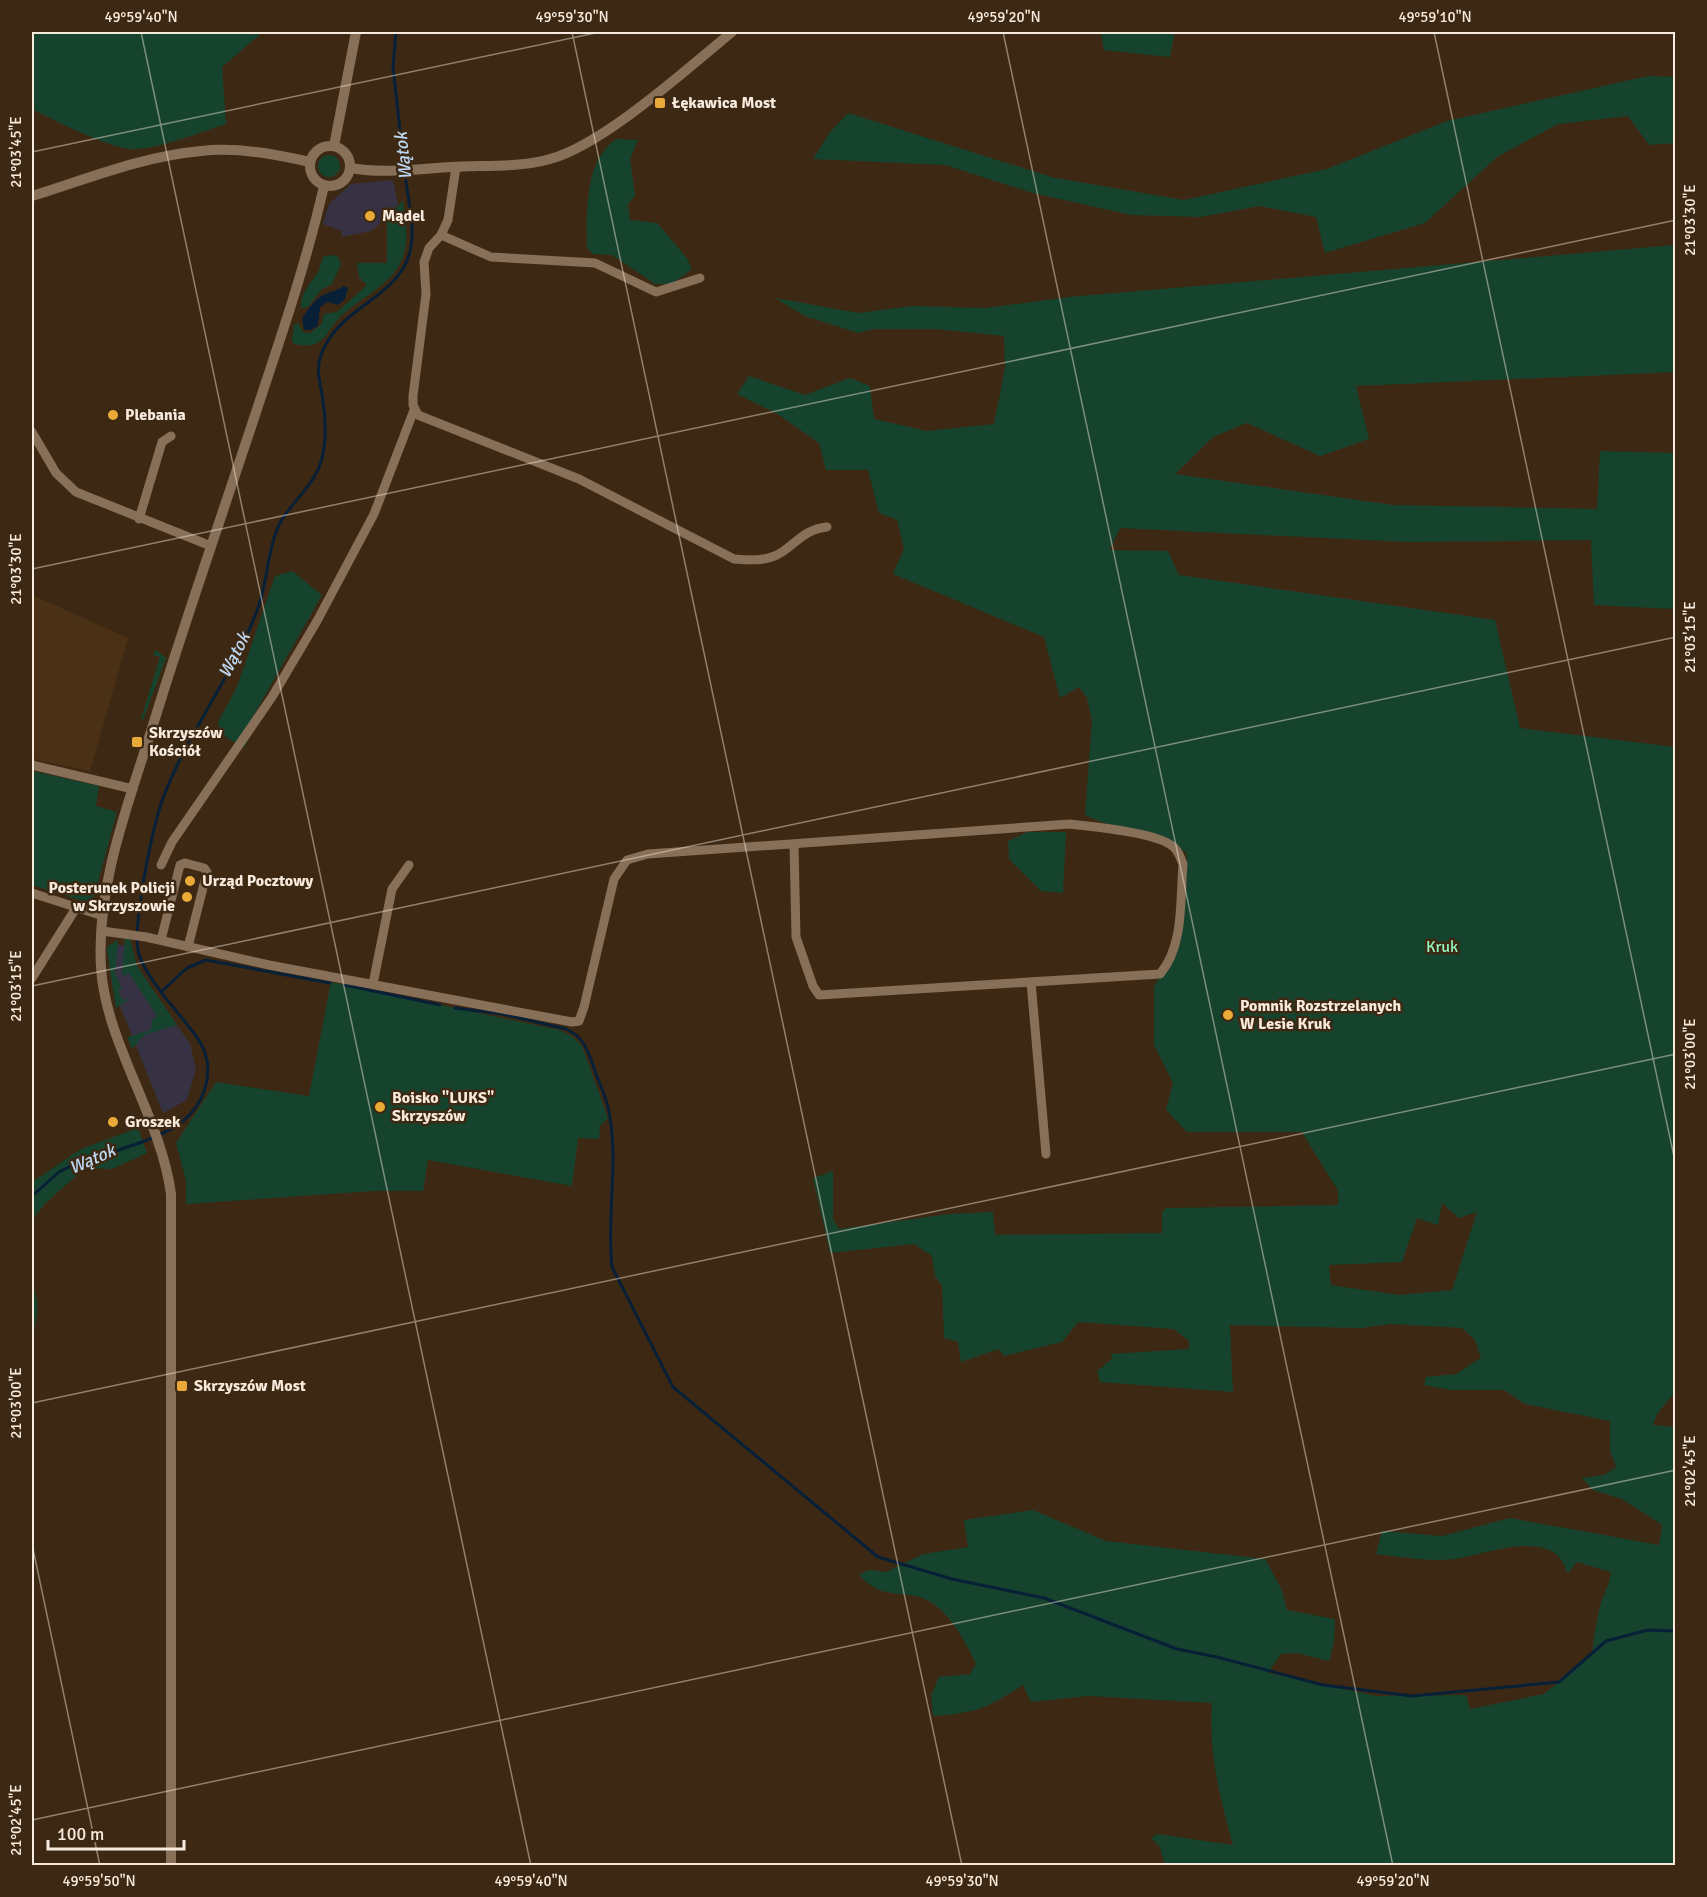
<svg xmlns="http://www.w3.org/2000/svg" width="1707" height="1897" font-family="Signika,sans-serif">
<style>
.commercial{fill:#373243}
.built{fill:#4a3115}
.green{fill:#16432d;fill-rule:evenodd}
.water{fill:#072038}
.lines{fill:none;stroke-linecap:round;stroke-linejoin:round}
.stream{stroke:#072038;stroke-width:3}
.minor{stroke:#876f58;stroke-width:9}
.tertiary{stroke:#876f58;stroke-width:10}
.ticks{fill:none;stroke:#f8ebdd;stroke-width:1.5;stroke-opacity:0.45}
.poi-dot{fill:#e9aa38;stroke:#3d2913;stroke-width:2}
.labels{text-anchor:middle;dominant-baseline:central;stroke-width:5;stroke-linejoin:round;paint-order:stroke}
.poi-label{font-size:16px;font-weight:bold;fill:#f8ebdd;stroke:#3d2913;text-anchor:start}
.park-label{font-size:16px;fill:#94f8c1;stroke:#3d2913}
.water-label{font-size:18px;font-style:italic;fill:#bed9f5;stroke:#3d2913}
.neatline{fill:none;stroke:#f8ebdd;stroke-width:2}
.ticks-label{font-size:15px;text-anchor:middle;fill:#f8ebdd}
</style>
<rect width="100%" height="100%" fill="#3d2913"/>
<g class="commercial">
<polygon points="393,180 398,205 372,231 341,237 342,231 323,224 329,204 351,184"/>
<polygon points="115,945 131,945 137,967 190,1044 196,1069 187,1100 163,1113 112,986"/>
</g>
<polygon class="built" points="32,595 128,638 90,771 32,759"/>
<g class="green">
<path d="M32 32H263L222 67 226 124C205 131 152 151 131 149 106 147 56 121 32 109Z"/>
<polygon points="1101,32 1175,32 1170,57 1104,50"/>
<polygon points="1648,76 1675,77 1675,143 1649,145 1628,116 1558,124 1497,157 1425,223 1325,253 1316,217 1259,206 1201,217 1131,215 1033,193 945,165 813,159 830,132 848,113 1055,178 1184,200 1327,169 1447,121"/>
<path d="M616 139 638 140 630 159 635 196 628 204 630 220 657 223 687 258 692 269 672 284H655L612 255 593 254 587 248C587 212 584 162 616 139Z"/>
<circle cx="329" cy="166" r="11"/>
<path d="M403 200C405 220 410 241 402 259 391 286 361 297 341 316 332 324 328 337 317 343 310 347 302 345 294 344L292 340 294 325 298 323 304 333H310L321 325 324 314 337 312 367 285 359 277 357 263H387V219Z"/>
<path d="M1675 245V372L1356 386 1369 439 1320 456 1247 423 1213 437 1175 474 1393 505 1597 509 1600 451 1675 453V609L1594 605 1591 540 1408 542 1120 528 1110 550 1168 551 1179 575 1495 620 1520 728 1675 747 1676 1391 1657 1414 1653 1425 1675 1427V1865H1165L1160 1847 1151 1838 1157 1834 1233 1845C1220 1798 1208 1752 1212 1703L1089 1696 1031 1702 1023 1685C987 1708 977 1713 933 1716L931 1695 939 1677 970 1674 976 1664C967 1644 951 1615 932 1603 909 1587 883 1603 859 1575L869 1570 886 1572 923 1554 968 1547 964 1520 1033 1510 1106 1541 1265 1559 1281 1588 1287 1610 1335 1619 1334 1642 1329 1661 1296 1653 1281 1654 1268 1673 1377 1696 1463 1695 1467 1697 1470 1709 1544 1694 1592 1655C1594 1637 1596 1621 1601 1603 1604 1592 1610 1584 1611 1572L1577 1562 1568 1573C1565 1568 1563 1561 1559 1557 1537 1533 1482 1555 1455 1559 1429 1562 1402 1557 1376 1554L1382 1531 1442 1536 1510 1518 1659 1545 1662 1525 1622 1499 1593 1490 1582 1478 1604 1475 1616 1467 1610 1450V1421L1525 1404 1504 1390H1451L1424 1385 1426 1377 1456 1374 1481 1358 1475 1340 1462 1328 1391 1324 1361 1328 1230 1325 1233 1392 1100 1382 1097 1371 1112 1359 1111 1354 1189 1349V1341L1174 1329 1078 1322 1062 1342 1004 1356 999 1349 961 1362 958 1342 944 1338 942 1286 935 1276 932 1256 914 1244 830 1253 813 1178 833 1171V1219L839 1229 949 1214 993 1212 995 1235 1162 1233V1212L1166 1208 1338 1205V1191L1302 1132H1187L1166 1110 1173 1083 1154 1045V987L1181 939 1187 853C1157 832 1118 831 1085 815L1092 721 1087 698 1079 687 1060 698 1044 637 893 574 904 549 897 520 879 513 868 470H826L819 443 776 413 737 394 749 376 805 395 850 378 870 386 874 419 927 431 994 424 1005 368 1004 336 935 329H873L858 333 805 316 775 298 859 313 912 306 985 308 1069 297ZM1442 1203 1459 1218 1477 1212 1452 1290 1399 1295 1331 1285 1329 1265 1402 1262 1417 1218 1438 1225Z"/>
<path d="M337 255 341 264 332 284 321 290 308 307 301 308C300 295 309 285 316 275 320 270 320 263 324 256Z"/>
<polygon points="292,571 322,595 251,720 249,738 244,748 221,734 218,722 237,687 275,576"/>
<polygon points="156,650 166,658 143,720 141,719 160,657 153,655"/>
<polygon points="32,771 99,786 96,806 117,812 92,904 32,885"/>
<polygon points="1028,832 1066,832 1063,893 1041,891 1009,859 1008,841"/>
<polygon points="125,938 130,938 137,966 177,1025 144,1035 132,1049 127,1037 151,1030 152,1020 157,1016 129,973 124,976 122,973"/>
<polygon points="118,940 115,974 122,988 118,991 123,1000 129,999 116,1008 107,950 108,946"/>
<polygon points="331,982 559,1030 572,1036 582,1046 608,1118 600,1126 599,1139 578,1138 572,1186 428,1160 423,1191 374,1191 186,1204 186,1181 176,1143 216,1082 309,1096"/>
<path d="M138 1128 147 1153 112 1169 85 1168C66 1187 46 1198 32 1221V1182L81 1149Z"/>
<path d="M32 1284C44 1311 32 1325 32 1351Z"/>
</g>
<path class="water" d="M344 286 348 288 345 299 338 305 328 302 320 307 318 326 311 330H304L302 319C306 311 314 301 321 296 328 292 337 291 344 286Z"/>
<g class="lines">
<g class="stream">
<polyline points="396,32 393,67 404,167"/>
<polyline points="345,985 440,1005"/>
<polyline points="162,991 187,968 206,960 330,983"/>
<path d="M455 1008 502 1014 566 1029C584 1037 588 1051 594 1068 598 1081 605 1094 608 1107 620 1160 606 1214 612 1267L673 1387 878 1557 952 1579 1044 1598 1177 1649 1217 1657 1323 1685 1412 1696 1559 1682 1606 1641 1648 1630 1676 1631"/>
<path d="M32 1196 59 1172 75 1164C104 1154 155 1141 179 1124 207 1104 218 1065 196 1036 181 1015 146 979 139 954 131 928 153 826 163 798 188 732 234 674 258 608 268 581 267 550 280 523 291 503 312 487 320 465 327 445 326 421 323 401 321 384 315 371 321 355 338 307 396 299 409 255 417 231 407 198 405 173"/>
</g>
<g class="minor">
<path d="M456 167 448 220 441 235 429 248 424 262 426 294 413 396V405L418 415 579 479 734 559C750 560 767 562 782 552 798 541 806 529 827 527"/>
<polyline points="441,235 491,257 595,263 656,292 700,278"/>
<polyline points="32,432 56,473 76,492 211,546"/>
<polyline points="139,519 162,442 171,436"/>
<polyline points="32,765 133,789"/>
<polyline points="161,865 172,842 272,697 317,621 374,514 414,410"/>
<polyline points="32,893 103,916"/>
<path d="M102 931 146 937 269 965 572 1022 579 1021 584 1007 614 879 627 860 648 854 1070 824C1094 827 1152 832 1171 845 1178 849 1180 857 1183 864 1180 900 1184 946 1160 974L819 995 813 986 796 937 794 844"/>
<polyline points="161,940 180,865 185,863 204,868 207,872 188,947"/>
<polyline points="32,978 76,908"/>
<polyline points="1031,982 1046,1154"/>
<polyline points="373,984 392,889 409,865"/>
</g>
<g class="tertiary">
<circle cx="330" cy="166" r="20"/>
<polyline points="334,146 356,32"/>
<path d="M351 168C383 174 418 169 451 167 484 165 518 168 550 159 603 145 688 68 732 32"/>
<path d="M32 196C87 179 143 156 201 151 238 147 274 154 310 162"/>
<path d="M171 1866V1194C161 1117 105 1042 101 967 96 885 129 802 153 725 187 614 226 504 262 394 285 325 308 256 324 186"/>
</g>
</g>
<path class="ticks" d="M141 32 531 1866M572 32 962 1866M1003 32 1393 1866M1434 32 1676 1166M32 152 600 32M32 569 1676 220M32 986 1676 637M32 1403 1676 1054M32 1544 100 1866M32 1820 1676 1470"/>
<g class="poi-dot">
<rect x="654" y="97" width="12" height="12" rx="3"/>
<circle cx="370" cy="216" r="6"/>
<circle cx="113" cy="415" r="6"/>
<rect x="131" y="736" width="12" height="12" rx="3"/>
<circle cx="190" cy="881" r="6"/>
<circle cx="187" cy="897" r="6"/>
<circle cx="1228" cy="1015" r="6"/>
<circle cx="380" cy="1107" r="6"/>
<circle cx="113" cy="1122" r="6"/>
<rect x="176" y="1380" width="12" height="12" rx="3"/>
</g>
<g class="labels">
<g class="poi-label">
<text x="672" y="103">Łękawica Most</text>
<text x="382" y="216">Mądel</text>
<text x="125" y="415">Plebania</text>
<text x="149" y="733">Skrzyszów<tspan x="149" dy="18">Kościół</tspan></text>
<text x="202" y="881">Urząd Pocztowy</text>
<text x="175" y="888" text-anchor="end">Posterunek Policji<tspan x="175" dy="18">w Skrzyszowie</tspan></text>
<text x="1240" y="1006">Pomnik Rozstrzelanych<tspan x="1240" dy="18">W Lesie Kruk</tspan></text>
<text x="392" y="1098">Boisko "LUKS"<tspan x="392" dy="18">Skrzyszów</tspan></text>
<text x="125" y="1122">Groszek</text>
<text x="194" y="1386">Skrzyszów Most</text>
</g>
<g class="park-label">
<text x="1442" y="947">Kruk</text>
</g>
<g class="water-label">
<text transform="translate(403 156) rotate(-96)">Wątok</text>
<text transform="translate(234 655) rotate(-63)">Wątok</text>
<text transform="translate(92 1159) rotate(-24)">Wątok</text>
</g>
</g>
<rect width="1707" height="1897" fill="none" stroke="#3d2913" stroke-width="66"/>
<path d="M48 1840v9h136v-9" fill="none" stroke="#f8ebdd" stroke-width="3"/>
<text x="57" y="1840" font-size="18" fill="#f8ebdd" stroke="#3d2913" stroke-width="4.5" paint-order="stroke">100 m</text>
<rect x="33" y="33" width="1641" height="1831" class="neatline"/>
<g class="ticks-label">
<text x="141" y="22">49°59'40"N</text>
<text x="572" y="22">49°59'30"N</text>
<text x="1004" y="22">49°59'20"N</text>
<text x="1435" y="22">49°59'10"N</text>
<text transform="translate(16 152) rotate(-90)" y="5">21°03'45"E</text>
<text transform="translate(1690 220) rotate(-90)" y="5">21°03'30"E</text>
<text transform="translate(16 569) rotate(-90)" y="5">21°03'30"E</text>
<text transform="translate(1690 637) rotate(-90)" y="5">21°03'15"E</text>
<text transform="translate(16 986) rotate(-90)" y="5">21°03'15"E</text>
<text transform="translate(1690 1054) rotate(-90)" y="5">21°03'00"E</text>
<text transform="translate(16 1403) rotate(-90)" y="5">21°03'00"E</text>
<text transform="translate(1690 1471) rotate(-90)" y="5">21°02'45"E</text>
<text transform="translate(16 1820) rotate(-90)" y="5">21°02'45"E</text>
<text x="99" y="1886">49°59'50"N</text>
<text x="531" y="1886">49°59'40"N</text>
<text x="962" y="1886">49°59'30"N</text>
<text x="1393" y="1886">49°59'20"N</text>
</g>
</svg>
